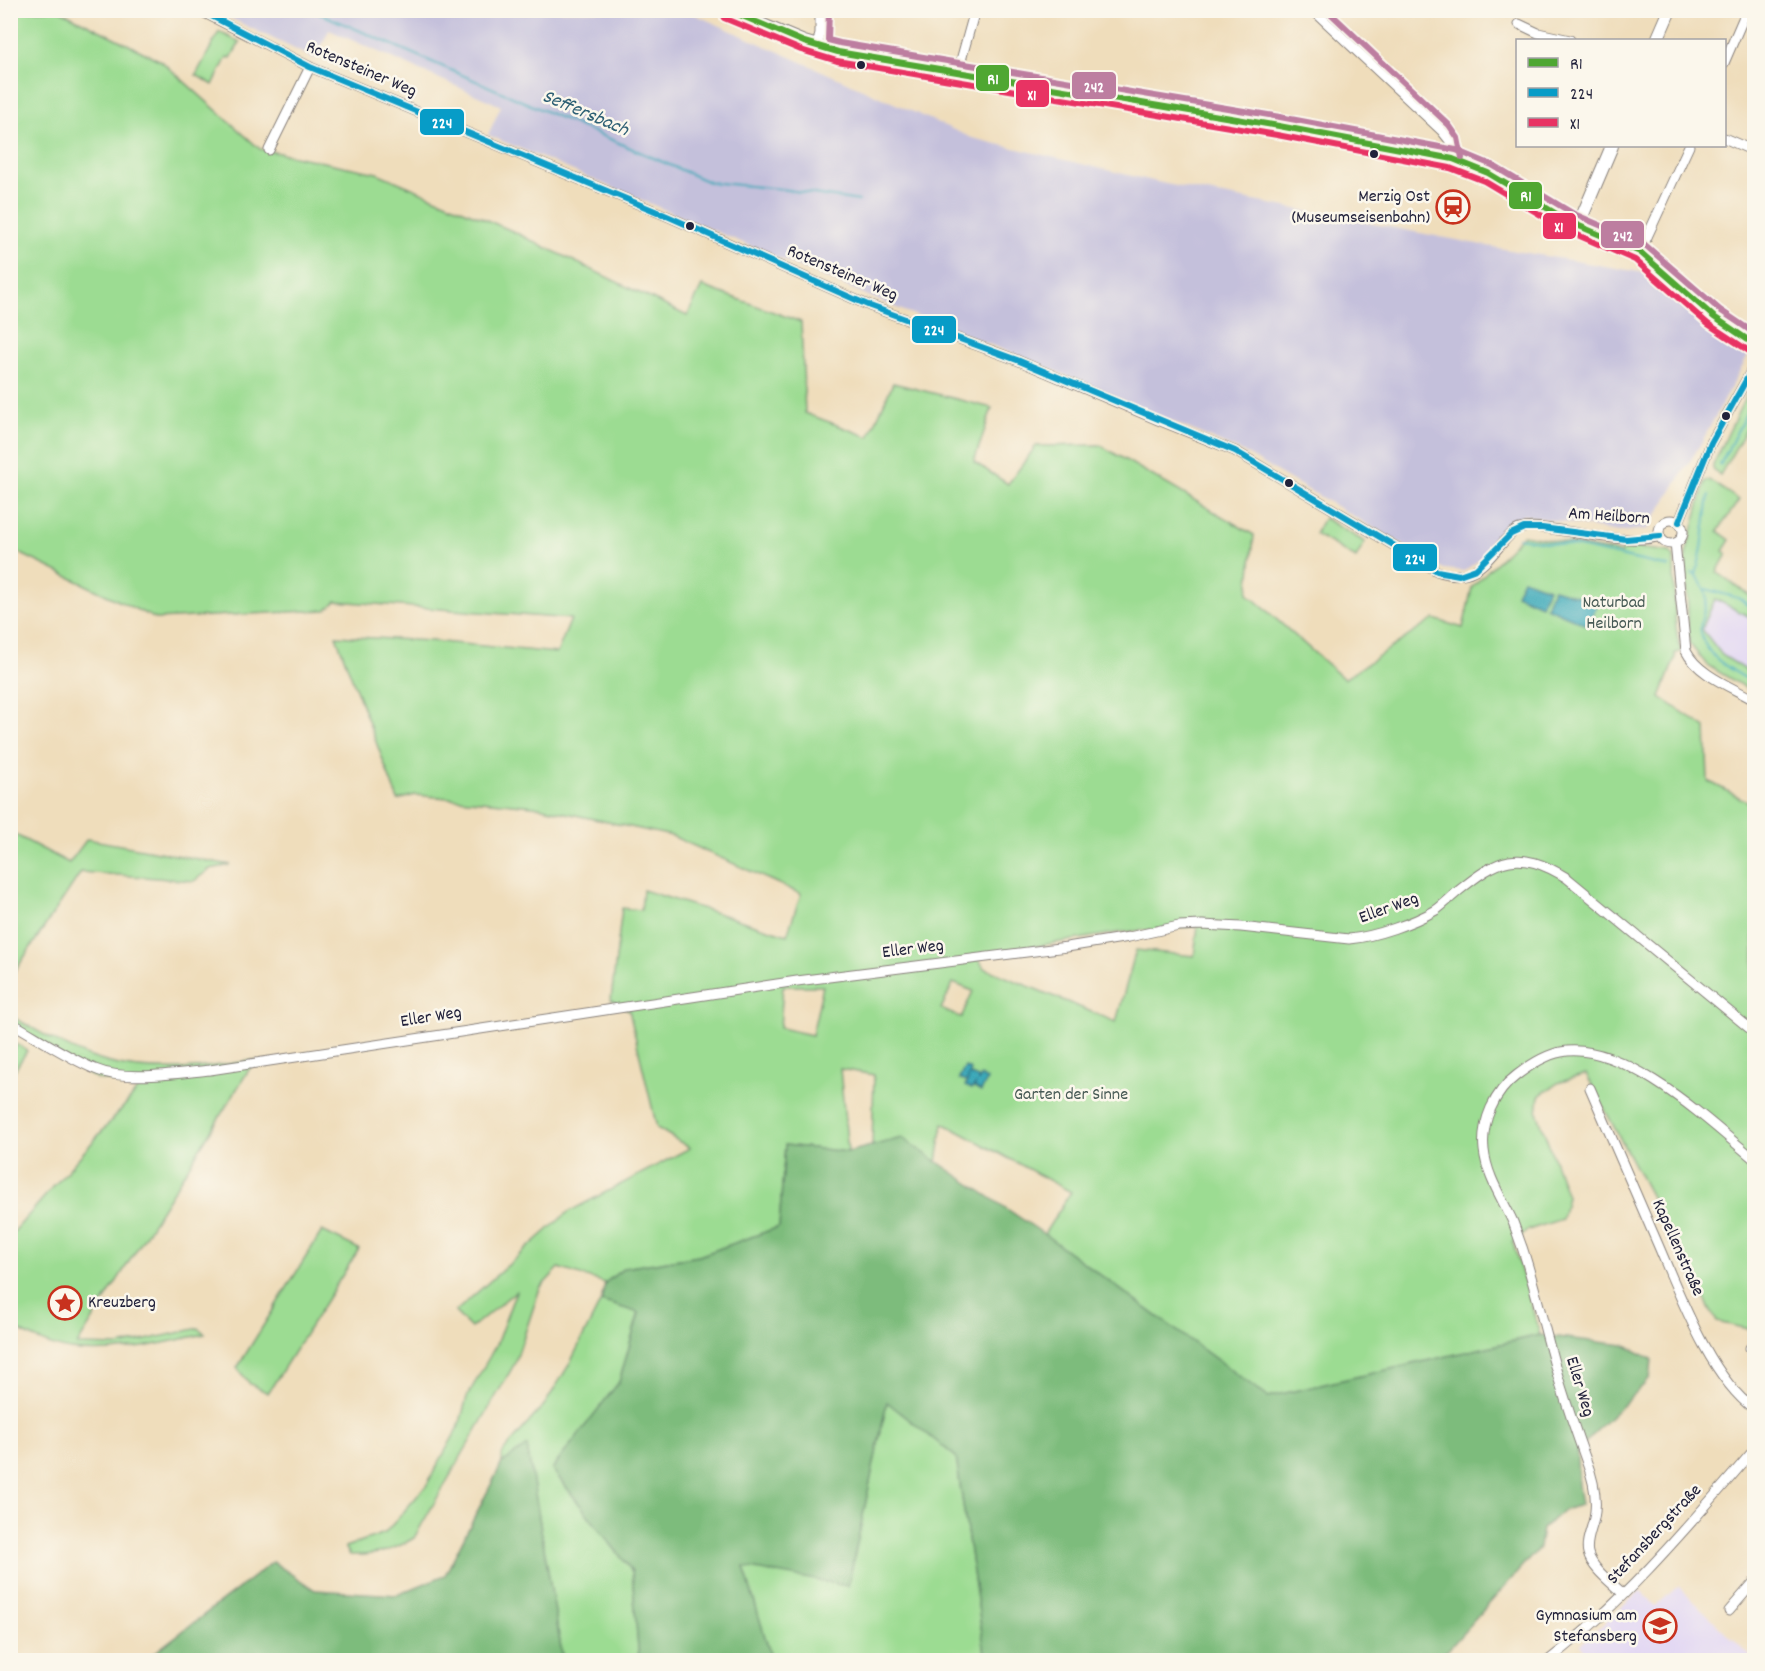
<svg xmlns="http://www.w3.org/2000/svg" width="1765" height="1671" font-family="Dekko,sans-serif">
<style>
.built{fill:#e0d4f4}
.industrial{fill:#c4c0db}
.green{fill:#9cdc92;stroke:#5f7f66;stroke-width:1.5;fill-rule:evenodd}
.forest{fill:#7dbc7c;stroke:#506f5c;stroke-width:1.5}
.water{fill:#3aa9b9;stroke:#2e667a;stroke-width:1.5}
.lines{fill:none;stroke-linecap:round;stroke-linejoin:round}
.stream{stroke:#3aa9b9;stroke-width:2}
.street-casing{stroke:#88807b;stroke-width:11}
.secondary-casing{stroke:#88807b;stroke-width:14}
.street{stroke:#fff;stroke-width:9}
.secondary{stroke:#fff;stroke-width:12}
.bus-1-casing{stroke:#fbf7ec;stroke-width:10}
.bus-2-casing{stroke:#fbf7ec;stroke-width:10}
.bus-3-casing{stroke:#fbf7ec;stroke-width:10}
.bus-4-casing{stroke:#fbf7ec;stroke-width:10}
.bus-1{stroke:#4fa732;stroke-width:6}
.bus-2{stroke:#079cc7;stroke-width:6}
.bus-3{stroke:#e83363;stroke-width:6}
.bus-4{stroke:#bd7ea0;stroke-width:6}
.bus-dot{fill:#22223b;stroke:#fbf7ec;stroke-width:2}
.labels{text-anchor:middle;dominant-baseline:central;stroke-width:5;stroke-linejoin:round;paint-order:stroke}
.street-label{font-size:18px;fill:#22223b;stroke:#fbf7ec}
.poi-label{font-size:18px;fill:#22223b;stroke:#fbf7ec;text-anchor:end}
.park-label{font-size:18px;fill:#475a55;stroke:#fbf7ec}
.water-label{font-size:20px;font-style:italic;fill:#2d5f74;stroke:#fbf7ec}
.line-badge{stroke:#fbf7ec;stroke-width:2}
.badge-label{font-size:16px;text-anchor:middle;font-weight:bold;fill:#fff}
</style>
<rect width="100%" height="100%" fill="#fbf7ec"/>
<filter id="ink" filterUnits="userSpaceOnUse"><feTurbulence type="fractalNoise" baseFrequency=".0167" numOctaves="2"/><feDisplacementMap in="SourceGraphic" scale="12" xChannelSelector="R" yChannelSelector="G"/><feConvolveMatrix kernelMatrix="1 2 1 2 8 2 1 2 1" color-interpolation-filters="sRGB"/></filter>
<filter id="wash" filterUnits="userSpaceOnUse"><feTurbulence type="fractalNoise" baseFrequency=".008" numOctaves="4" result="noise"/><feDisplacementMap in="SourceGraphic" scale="24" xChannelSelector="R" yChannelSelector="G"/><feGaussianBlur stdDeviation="1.35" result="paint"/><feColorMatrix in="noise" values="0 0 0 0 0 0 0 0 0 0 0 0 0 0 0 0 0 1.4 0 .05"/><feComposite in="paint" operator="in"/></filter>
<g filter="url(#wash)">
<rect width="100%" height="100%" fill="#efddbb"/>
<g class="built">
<polygon points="1715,599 1754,619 1754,675 1722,655 1702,629"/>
<polygon points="1678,1586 1754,1660 1594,1660 1580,1645 1640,1591 1656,1606"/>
</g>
<polygon class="industrial" points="216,11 687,11 972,138 1166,184 1498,248 1651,274 1748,356 1700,445 1648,529 1618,532 1523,515 1483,557 1464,571 1444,569 1245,453 1032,361 904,311 488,135 501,106 329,30 315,59"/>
<g class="green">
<path d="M59 10 161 61 260 149 377 173 510 230 687 316 702 286 801 322 805 413 869 437 893 383 992 408 974 462 1008 484 1036 446 1100 445 1254 535 1248 594 1344 679 1434 619 1463 628 1472 587 1523 535 1622 553 1623 546 1670 552 1674 557C1675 588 1672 621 1681 652L1675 653V658L1660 697 1706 728 1708 781 1754 805V1330L1717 1322 1586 1074 1558 1083 1539 1096 1537 1112 1567 1196 1562 1219 1528 1230 1513 1243 1540 1335 1268 1397 1044 1234 1071 1192 943 1123 937 1162 902 1138 872 1146 874 1075 840 1069 848 1152 785 1145 779 1227 699 1256 624 1268 605 1283 559 1268 540 1288 515 1363 414 1538C392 1551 375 1556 350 1555L345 1547 385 1533 426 1486 459 1426 467 1397 496 1345 516 1291 471 1328 455 1312 568 1212 690 1148 657 1128 629 1010 611 1000 622 908 641 910 643 890 787 935 801 894 672 836 534 806 415 795 398 800 336 636 431 641 557 653 571 619 336 601 326 610 156 619 11 549V11ZM1198 926 1194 956 1136 950 1116 1022 984 968 977 956 1122 932ZM953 983 973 991 961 1018 941 1009ZM783 986H823L812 1035 780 1028Z"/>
<polygon points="219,32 240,42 231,58 227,57 213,85 196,75"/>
<polygon points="1754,379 1754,416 1720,475 1713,469 1713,465"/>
<polygon points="1709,480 1739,500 1718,531 1730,540 1723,551 1727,554 1717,572 1754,599 1754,619 1715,599 1702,629 1722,655 1754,675 1754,693 1707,665 1689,643 1686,554 1705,482"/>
<polygon points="1324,518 1365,542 1356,558 1315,534"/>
<polygon points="10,832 69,863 87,839 231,865 210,869 194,881 81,872 11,977"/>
<path d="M10 1016C36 1029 61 1046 88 1056 141 1077 201 1069 255 1060L77 1345 119 1346 199 1328 205 1334C161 1343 116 1356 71 1350 50 1347 29 1336 11 1326V1235L132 1097 140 1085 97 1079 40 1047 11 1022Z"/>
<polygon points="17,1044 27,1051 11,1076 11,1054"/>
<polygon points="322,1231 359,1249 268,1393 250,1384 237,1368"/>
<polygon points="601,1301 639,1312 619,1383 552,1469 632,1571 639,1660 563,1660 527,1447 502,1463 502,1453 545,1404 569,1365"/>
<polygon points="887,1401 956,1457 986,1660 772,1660 743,1566 848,1586"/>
</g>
<g class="forest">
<polygon points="902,1138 1044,1234 1268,1397 1540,1335 1624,1345 1652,1359 1650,1379 1600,1427 1577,1453 1578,1485 1581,1505 1564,1510 1542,1529 1539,1548 1447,1651 1427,1660 986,1660 956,1457 887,1402 848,1586 744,1567 772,1660 639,1660 632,1571 552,1469 619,1382 639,1313 601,1301 605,1283 624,1268 699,1256 779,1227 785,1145 848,1152"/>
<polygon points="527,1446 563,1660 145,1660 273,1562 315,1590 397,1595 445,1575 502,1463"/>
</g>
<g class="water">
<polygon points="1523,579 1548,588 1541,605 1516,594"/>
<polygon points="1553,589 1599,602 1587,625 1546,607"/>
<polygon points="965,1067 971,1070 968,1077 971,1075 978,1078 978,1082 981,1076 987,1079 981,1092 974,1088 976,1084 972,1089 965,1086 968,1080 965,1082 959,1079"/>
</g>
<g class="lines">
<g class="stream">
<polyline points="312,10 709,182 781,189 859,201"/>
<polyline points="1720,465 1754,398"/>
<polyline points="1518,538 1579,547 1669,567"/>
<path d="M1692 573C1697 575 1698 578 1701 583 1715 603 1697 616 1701 633 1706 659 1734 671 1754 683"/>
<polyline points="1696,575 1702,548 1709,495"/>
<polyline points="1706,589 1741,599 1754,612"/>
</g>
</g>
</g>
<g filter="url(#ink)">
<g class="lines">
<defs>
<g id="street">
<path d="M199 10 310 67 667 216 870 306 1017 360 1158 420 1235 451 1437 571C1472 583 1483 565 1505 540 1509 536 1513 531 1519 529 1533 525 1551 529 1565 531 1590 535 1637 544 1660 536"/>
<polyline points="1313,10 1442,131 1450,141 1453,159"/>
<polyline points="1519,24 1538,33 1570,40"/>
<polyline points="817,46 820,33 820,10"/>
<polyline points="1724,63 1746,12"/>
<polyline points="958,71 975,10"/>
<polyline points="1724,138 1754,151"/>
<polyline points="269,150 310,67"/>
<polyline points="1640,252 1689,146"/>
<circle cx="1671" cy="532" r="12"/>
<polyline points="1679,522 1711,443 1754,366"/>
<path d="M1675 543 1686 651C1698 675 1732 687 1754 700"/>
<path d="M10 1022C37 1037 68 1058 95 1069 125 1082 178 1073 210 1070L797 981 1067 947 1129 937 1179 926 1202 925 1241 927 1349 939C1374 937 1414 923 1436 910 1443 905 1450 898 1457 892 1499 858 1518 848 1567 878L1754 1032"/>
<path d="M1590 1088C1612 1138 1634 1189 1656 1240 1678 1290 1709 1377 1754 1409"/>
<polyline points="1750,1348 1754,1352"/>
<path d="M1623 1594C1612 1583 1592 1569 1588 1553 1585 1542 1592 1529 1594 1518 1598 1499 1593 1478 1586 1460 1577 1435 1568 1409 1560 1383 1546 1338 1537 1292 1522 1247 1519 1239 1516 1230 1513 1222 1502 1198 1487 1177 1484 1150 1481 1122 1494 1092 1517 1075 1530 1065 1545 1055 1561 1052 1623 1040 1710 1122 1754 1159"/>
<polyline points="1729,1611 1754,1582"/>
<path d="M1549 1660C1626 1601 1690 1524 1754 1450"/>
</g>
<g id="secondary">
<polyline points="727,10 804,42 838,52 1279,126 1453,159 1488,173 1570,222 1640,252 1714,317 1754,344"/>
<polyline points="1657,40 1670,10"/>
<polyline points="1578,226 1612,146"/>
</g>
</defs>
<use href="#street" class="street-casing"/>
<use href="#secondary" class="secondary-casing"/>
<use href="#street" class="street"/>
<use href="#secondary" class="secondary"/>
<defs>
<polyline id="bus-1" points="728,10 804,42 838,52 1279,126 1453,159 1488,173 1570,222 1640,252 1714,317 1754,344"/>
<g id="bus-2">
<polyline points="200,10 310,67 667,216 870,306 1017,360 1235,451 1437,571 1459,575 1476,569 1511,534 1524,528 1542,528 1626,539 1660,536"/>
<polyline points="1679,522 1711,443 1754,366"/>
</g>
<polyline id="bus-3" points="724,18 801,50 837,61 1277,135 1450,168 1484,181 1566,230 1635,260 1708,324 1749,351"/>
<g id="bus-4">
<polyline points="829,10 828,40 840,43 1280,117 1456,150 1492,165 1574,214 1644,244 1720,310 1754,333"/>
<polyline points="1327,10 1449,125 1458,138 1462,158"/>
</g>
</defs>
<use href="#bus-1" class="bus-1-casing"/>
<use href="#bus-2" class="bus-2-casing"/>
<use href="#bus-3" class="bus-3-casing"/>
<use href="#bus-4" class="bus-4-casing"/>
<use href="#bus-1" class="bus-1"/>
<use href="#bus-2" class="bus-2"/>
<use href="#bus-3" class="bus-3"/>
<use href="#bus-4" class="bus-4"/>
</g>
</g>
<defs>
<symbol id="station-ring" viewBox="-11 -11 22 22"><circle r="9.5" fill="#fbf7ec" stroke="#c8321e" stroke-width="1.5"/><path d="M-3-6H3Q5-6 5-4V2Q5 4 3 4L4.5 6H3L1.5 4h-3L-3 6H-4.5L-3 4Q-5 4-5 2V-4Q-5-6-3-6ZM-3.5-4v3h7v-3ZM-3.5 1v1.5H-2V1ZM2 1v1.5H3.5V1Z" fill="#c8321e"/></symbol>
<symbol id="sight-ring" viewBox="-11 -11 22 22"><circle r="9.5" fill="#fbf7ec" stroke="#c8321e" stroke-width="1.5"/><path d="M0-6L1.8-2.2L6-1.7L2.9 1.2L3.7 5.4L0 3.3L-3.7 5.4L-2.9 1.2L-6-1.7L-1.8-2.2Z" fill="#c8321e"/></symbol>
<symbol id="school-ring" viewBox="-11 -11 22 22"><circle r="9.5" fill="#fbf7ec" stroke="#c8321e" stroke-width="1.5"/><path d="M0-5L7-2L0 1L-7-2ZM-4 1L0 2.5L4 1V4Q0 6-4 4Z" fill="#c8321e"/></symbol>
</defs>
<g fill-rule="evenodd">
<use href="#station-ring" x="1434" y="188" width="38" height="38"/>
<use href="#sight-ring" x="46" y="1284" width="38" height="38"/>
<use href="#school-ring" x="1641" y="1607" width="38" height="38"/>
</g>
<g class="bus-dot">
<circle cx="861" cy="65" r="5"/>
<circle cx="1374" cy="154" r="5"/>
<circle cx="690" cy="226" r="5"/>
<circle cx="1726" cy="416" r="5"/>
<circle cx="1289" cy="483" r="5"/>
</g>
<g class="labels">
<g class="street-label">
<text transform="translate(361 70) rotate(23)">Rotensteiner Weg</text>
<text transform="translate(842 274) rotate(23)">Rotensteiner Weg</text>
<text transform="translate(1609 517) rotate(4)">Am Heilborn</text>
<text transform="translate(1389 909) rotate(-20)">Eller Weg</text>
<text transform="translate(913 950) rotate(-7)">Eller Weg</text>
<text transform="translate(431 1018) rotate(-9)">Eller Weg</text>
<text transform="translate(1677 1248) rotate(66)">Kapellenstraße</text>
<text transform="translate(1579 1387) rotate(73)">Eller Weg</text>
<text transform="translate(1655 1535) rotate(-47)">Stefansbergstraße</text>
</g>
<g class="poi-label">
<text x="1430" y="197">Merzig Ost<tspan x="1430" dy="21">(Museumseisenbahn)</tspan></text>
<text x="88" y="1303" text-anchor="start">Kreuzberg</text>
<text x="1637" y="1616">Gymnasium am<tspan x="1637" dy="21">Stefansberg</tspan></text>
</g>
<g class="park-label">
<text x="1614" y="603">Naturbad<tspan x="1614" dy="21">Heilborn</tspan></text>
<text x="1071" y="1095">Garten der Sinne</text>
</g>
<g class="water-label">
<text transform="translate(585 114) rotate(23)">Seffersbach</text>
</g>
</g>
<g class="line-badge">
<rect x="975" y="64" width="35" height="28" rx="6" fill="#4fa732"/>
<rect x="1071" y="71" width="46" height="29" rx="6" fill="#bd7ea0"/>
<rect x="1015" y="79" width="35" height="29" rx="6" fill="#e83363"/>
<rect x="419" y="108" width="46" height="28" rx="6" fill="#079cc7"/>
<rect x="1508" y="181" width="35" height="29" rx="6" fill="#4fa732"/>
<rect x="1542" y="212" width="35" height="28" rx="6" fill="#e83363"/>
<rect x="1600" y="220" width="45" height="29" rx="6" fill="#bd7ea0"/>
<rect x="911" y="315" width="46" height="29" rx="6" fill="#079cc7"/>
<rect x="1392" y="543" width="46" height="29" rx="6" fill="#079cc7"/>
</g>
<g class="badge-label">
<text x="993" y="84">R1</text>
<text x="1094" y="92">242</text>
<text x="1032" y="100">X1</text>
<text x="442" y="128">224</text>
<text x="1526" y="201">R1</text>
<text x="1559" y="232">X1</text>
<text x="1623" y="241">242</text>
<text x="934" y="335">224</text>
<text x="1415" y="564">224</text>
</g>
<rect width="1765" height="1671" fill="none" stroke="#fbf7ec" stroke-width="36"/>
<rect x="1516" y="39" width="210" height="108" fill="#fbf7ec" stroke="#a4a2a5" stroke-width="1.5"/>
<rect x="1528" y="58" width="30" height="9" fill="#4fa732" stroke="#a4a2a5" stroke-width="1.5"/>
<text x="1570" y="69" font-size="18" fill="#22223b">R1</text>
<rect x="1528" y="88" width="30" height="9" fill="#079cc7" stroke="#a4a2a5" stroke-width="1.5"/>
<text x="1570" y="99" font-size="18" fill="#22223b">224</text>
<rect x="1528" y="118" width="30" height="9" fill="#e83363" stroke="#a4a2a5" stroke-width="1.5"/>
<text x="1570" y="129" font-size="18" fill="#22223b">X1</text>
</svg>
